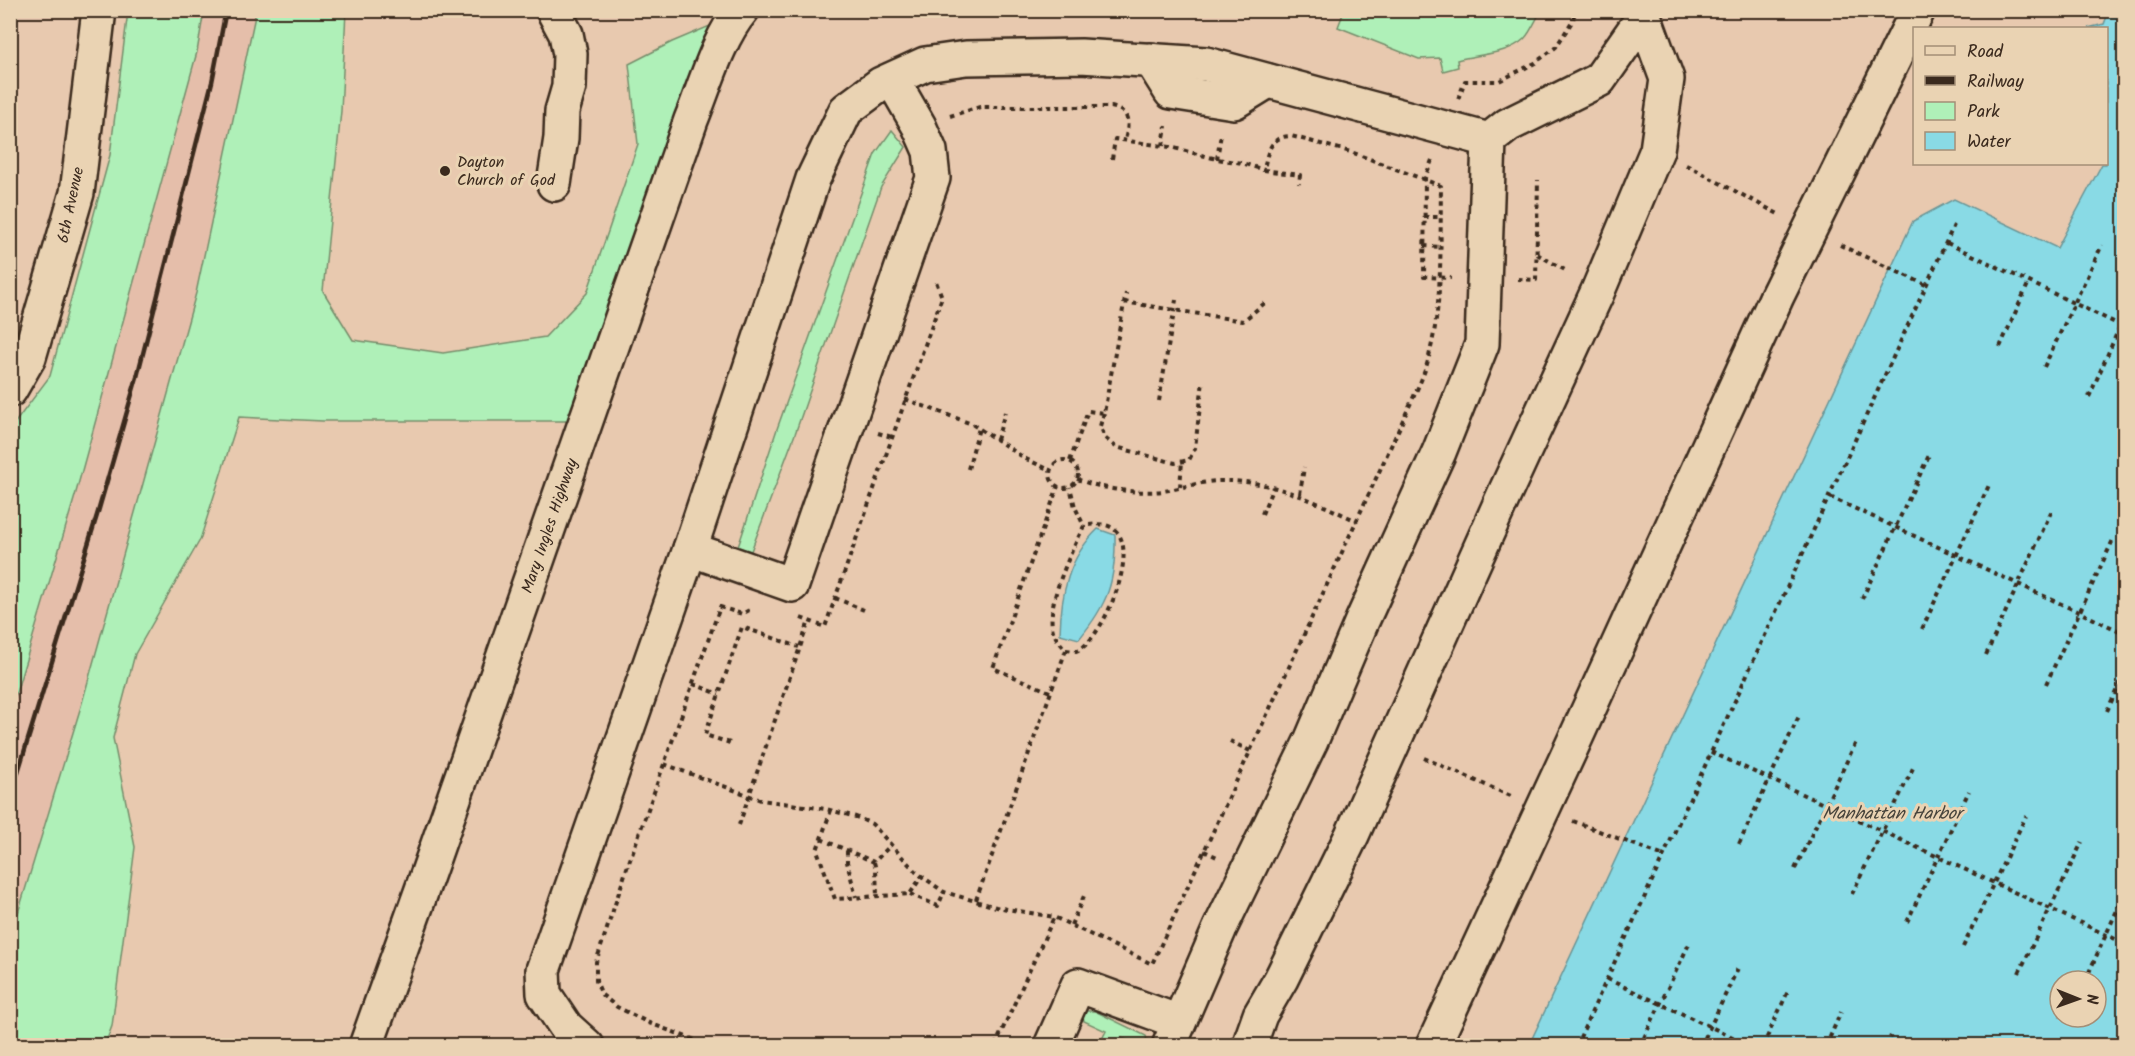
<svg xmlns="http://www.w3.org/2000/svg" width="2135" height="1056" font-family="Kalam,sans-serif">
<style>
.built{fill:#e5beaa}
.green{fill:#aff0b8;stroke:#758d6b;stroke-width:1.5}
.water{fill:#89dae5;stroke:#6a9495;stroke-width:1.5;fill-rule:evenodd}
.lines{fill:none;stroke-linecap:round;stroke-linejoin:round}
.minor-casing{stroke:#3b2a1e;stroke-width:38}
.path{stroke:#3b2a1e;stroke-width:4;stroke-dasharray:4.5 4.5;stroke-linecap:butt}
.minor{stroke:#ead3b3;stroke-width:33}
.rail{stroke:#3b2a1e;stroke-width:4.5}
.poi-dot{fill:#3b2a1e;stroke:#ead3b3;stroke-width:2}
.labels{text-anchor:middle;dominant-baseline:central;stroke-width:6;stroke-linejoin:round;paint-order:stroke}
.poi-label{font-size:16px;fill:#3b2a1e;stroke:#ead3b3;text-anchor:start}
.street-label{font-size:16px;fill:#3b2a1e;stroke:#ead3b3}
.water-label{font-size:18px;font-style:italic;fill:#47443c;stroke:#ead3b3}
</style>
<rect width="100%" height="100%" fill="#e8c9af"/>
<filter id="ink" filterUnits="userSpaceOnUse"><feTurbulence type="fractalNoise" baseFrequency=".0167" numOctaves="2"/><feDisplacementMap in="SourceGraphic" scale="12" xChannelSelector="R" yChannelSelector="G"/><feConvolveMatrix kernelMatrix="1 2 1 2 8 2 1 2 1" color-interpolation-filters="sRGB"/></filter>
<g filter="url(#ink)">
<polygon class="built" points="204,11 256,11 196,293 82,703 11,936 11,710 75,496 197,52"/>
<g class="green">
<polygon points="128,11 204,11 197,52 75,496 11,710 11,428 50,376 110,155"/>
<polygon points="256,11 346,11 341,111 323,291 353,340 443,353 545,337 587,293 638,144 629,64 672,42 724,20 574,421 323,421 239,417 200,540 135,654 113,738 135,847 112,1026 105,1045 11,1046 11,936 82,703 196,293"/>
<path d="M1344 11V10L1541 11C1536 19 1531 32 1524 39 1507 55 1478 54 1457 60L1458 67 1443 71 1440 58 1419 59 1338 27Z"/>
<polygon points="892,130 906,147 881,187 795,434 751,551 738,547 777,429 875,154"/>
<polygon points="1086,1011 1095,1011 1146,1036 1148,1045 1143,1045 1121,1038 1118,1045 1099,1045 1106,1031 1084,1021 1083,1017"/>
</g>
<g class="water">
<path d="M2109 11H2124V1045H1529L1913 221 1954 199 2057 248 2102 164H2106V28H2088L2104 24ZM2060 981H2096V1017H2060Z"/>
<path d="M1098 529 1115 535C1116 581 1108 604 1079 639L1060 634C1061 594 1068 558 1098 529Z"/>
</g>
<g class="lines">
<defs>
<g id="minor">
<polyline points="553,10 566,34 570,54 569,87 562,111 561,138 554,184"/>
<polyline points="1151,60 1171,92 1234,102 1268,81"/>
<polyline points="892,79 919,126 930,151 933,178 792,585 690,549 813,179 846,110 881,84 925,64 966,58 1081,56 1206,64 1489,140"/>
<polyline points="10,390 29,357 77,193 99,10"/>
<path d="M366 1046 429 870 691 120C705 86 718 38 742 10"/>
<polyline points="587,1046 566,1027 544,994 543,970 690,549"/>
<polyline points="1051,1046 1078,985 1179,1022"/>
<polyline points="1169,1046 1220,928 1311,741 1362,621 1439,452 1482,344 1489,140 1508,125 1599,80 1644,16 1667,79 1657,150 1597,293 1504,495 1352,835 1281,979 1260,1015 1249,1046"/>
<polyline points="1433,1046 1572,746 1777,296 1918,10"/>
</g>
</defs>
<use href="#minor" class="minor-casing"/>
<g class="path">
<polyline points="1458,99 1465,81 1499,81 1535,63 1556,47 1573,20 1575,10"/>
<path d="M950 116 980 107H1111C1131 111 1129 123 1125 140"/>
<polyline points="1163,146 1166,126"/>
<polyline points="1112,159 1115,139 1170,147 1217,159 1242,163 1264,170"/>
<polyline points="1217,159 1221,134"/>
<polyline points="1432,160 1425,178 1424,277 1451,278"/>
<polyline points="1686,165 1780,215"/>
<polyline points="1424,217 1440,217"/>
<polyline points="1947,243 2124,327"/>
<polyline points="1840,245 1926,285"/>
<polyline points="1424,246 1440,247"/>
<polyline points="1537,254 1565,270"/>
<polyline points="1518,279 1536,280 1538,180"/>
<polyline points="1124,302 1243,321 1266,302"/>
<polyline points="2000,347 2029,282"/>
<polyline points="2044,367 2102,245"/>
<polyline points="2089,397 2124,317"/>
<polyline points="905,399 972,424 1026,459 1050,470"/>
<polyline points="1159,401 1176,300"/>
<polyline points="1104,413 1100,426 1106,439 1116,447 1175,463 1189,460 1195,448 1203,381"/>
<polyline points="878,433 892,437"/>
<polyline points="997,440 1005,412"/>
<circle cx="1064" cy="474" r="14"/>
<polyline points="1070,461 1088,411 1104,413 1126,293"/>
<polyline points="968,469 979,428"/>
<path d="M1077 479C1101 489 1136 494 1163 491 1184 488 1204 480 1226 481 1275 481 1313 501 1357 521"/>
<polyline points="1180,487 1182,461"/>
<polyline points="1300,494 1304,467"/>
<polyline points="1830,497 2124,633"/>
<polyline points="1262,514 1273,487"/>
<polyline points="835,598 864,610"/>
<polyline points="1862,599 1930,453"/>
<polyline points="801,618 825,627 942,297 935,279"/>
<polyline points="1922,629 1990,483"/>
<path d="M1066 650C1069 650 1072 651 1076 651 1104 644 1163 507 1084 526"/>
<polyline points="1986,655 2052,510"/>
<polyline points="693,684 719,694"/>
<polyline points="2046,684 2113,540"/>
<polyline points="1050,692 993,668 1058,486"/>
<polyline points="2107,711 2124,674"/>
<polyline points="1230,741 1250,751"/>
<polyline points="730,743 705,735 742,627 799,647"/>
<polyline points="1711,752 2124,943"/>
<polyline points="1424,758 1513,797"/>
<polyline points="664,764 761,800 826,809 856,817 872,824 916,872 944,892 996,907 1054,917"/>
<polyline points="831,810 817,850 835,899 910,894 922,876"/>
<polyline points="1573,821 1664,856"/>
<polyline points="739,825 809,621"/>
<polyline points="821,839 874,862 891,845"/>
<polyline points="1739,844 1800,714"/>
<polyline points="847,851 847,862 856,897"/>
<polyline points="1204,851 1217,857"/>
<polyline points="874,862 876,870 877,896"/>
<polyline points="1795,869 1857,740"/>
<polyline points="910,894 938,906 944,892"/>
<polyline points="1852,894 1914,766"/>
<path d="M976 900 1066 650C1060 643 1053 636 1052 626 1048 599 1072 550 1084 526L1075 507 1070 487"/>
<polyline points="1907,922 1969,791"/>
<polyline points="1071,925 1084,896"/>
<polyline points="1963,947 2026,816"/>
<polyline points="2019,973 2082,842"/>
<polyline points="1607,979 1752,1046"/>
<polyline points="2085,981 2124,895"/>
<polyline points="711,1046 649,1023 617,1007 602,995 596,981 596,962 627,868 720,607 742,614 753,608"/>
<path d="M995 1046 1054 917 1152 964 1420 383C1424 373 1428 363 1430 352 1443 299 1440 241 1441 186L1351 152 1291 136C1270 136 1267 153 1264 170L1300 175 1299 184"/>
<polyline points="1576,1046 1954,225"/>
<polyline points="1640,1046 1690,942"/>
<polyline points="1701,1046 1739,966"/>
<polyline points="1763,1046 1789,989"/>
<polyline points="1826,1046 1841,1012"/>
<polyline points="1886,1046 1891,1036"/>
</g>
<use href="#minor" class="minor"/>
<polyline class="rail" points="10,798 98,512 137,377 212,82 226,10"/>
</g>
</g>
<circle class="poi-dot" cx="445" cy="171" r="6"/>
<g class="labels">
<g class="poi-label">
<text x="457" y="162">Dayton<tspan x="457" dy="18">Church of God</tspan></text>
</g>
<g class="street-label">
<text transform="translate(71 205) rotate(-78)">6th Avenue</text>
<text transform="translate(550 526) rotate(-71)">Mary Ingles Highway</text>
</g>
<g class="water-label">
<text x="1892" y="814">Manhattan Harbor</text>
</g>
</g>
<rect width="2135" height="1056" fill="none" stroke="#ead3b3" stroke-width="36"/>
<rect x="18" y="18" width="2099" height="1020" fill="none" stroke="#3b2a1e" stroke-width="2" filter="url(#ink)"/>
<rect x="1913" y="27" width="195" height="138" fill="#ead3b3" stroke="#a48f77" stroke-width="1.5"/>
<rect x="1925" y="46" width="30" height="9" fill="#ead3b3" stroke="#a48f77" stroke-width="1.5"/>
<text x="1967" y="57" font-size="18" fill="#3b2a1e">Road</text>
<rect x="1925" y="76" width="30" height="9" fill="#3b2a1e" stroke="#a48f77" stroke-width="1.5"/>
<text x="1967" y="87" font-size="18" fill="#3b2a1e">Railway</text>
<rect x="1925" y="102" width="30" height="18" fill="#aff0b8" stroke="#a48f77" stroke-width="1.5"/>
<text x="1967" y="117" font-size="18" fill="#3b2a1e">Park</text>
<rect x="1925" y="132" width="30" height="18" fill="#89dae5" stroke="#a48f77" stroke-width="1.5"/>
<text x="1967" y="147" font-size="18" fill="#3b2a1e">Water</text>
<g transform="translate(2078 999) rotate(91)"><circle r="28" fill="#ead3b3" stroke="#a48f77" stroke-width="1.5"/>
<path d="M0-4.5L10 22L0 15L-10 22Z" fill="#3b2a1e"/>
<text y="-9" font-size="16" font-weight="bold" text-anchor="middle" fill="#3b2a1e">N</text>
</g>
</svg>
